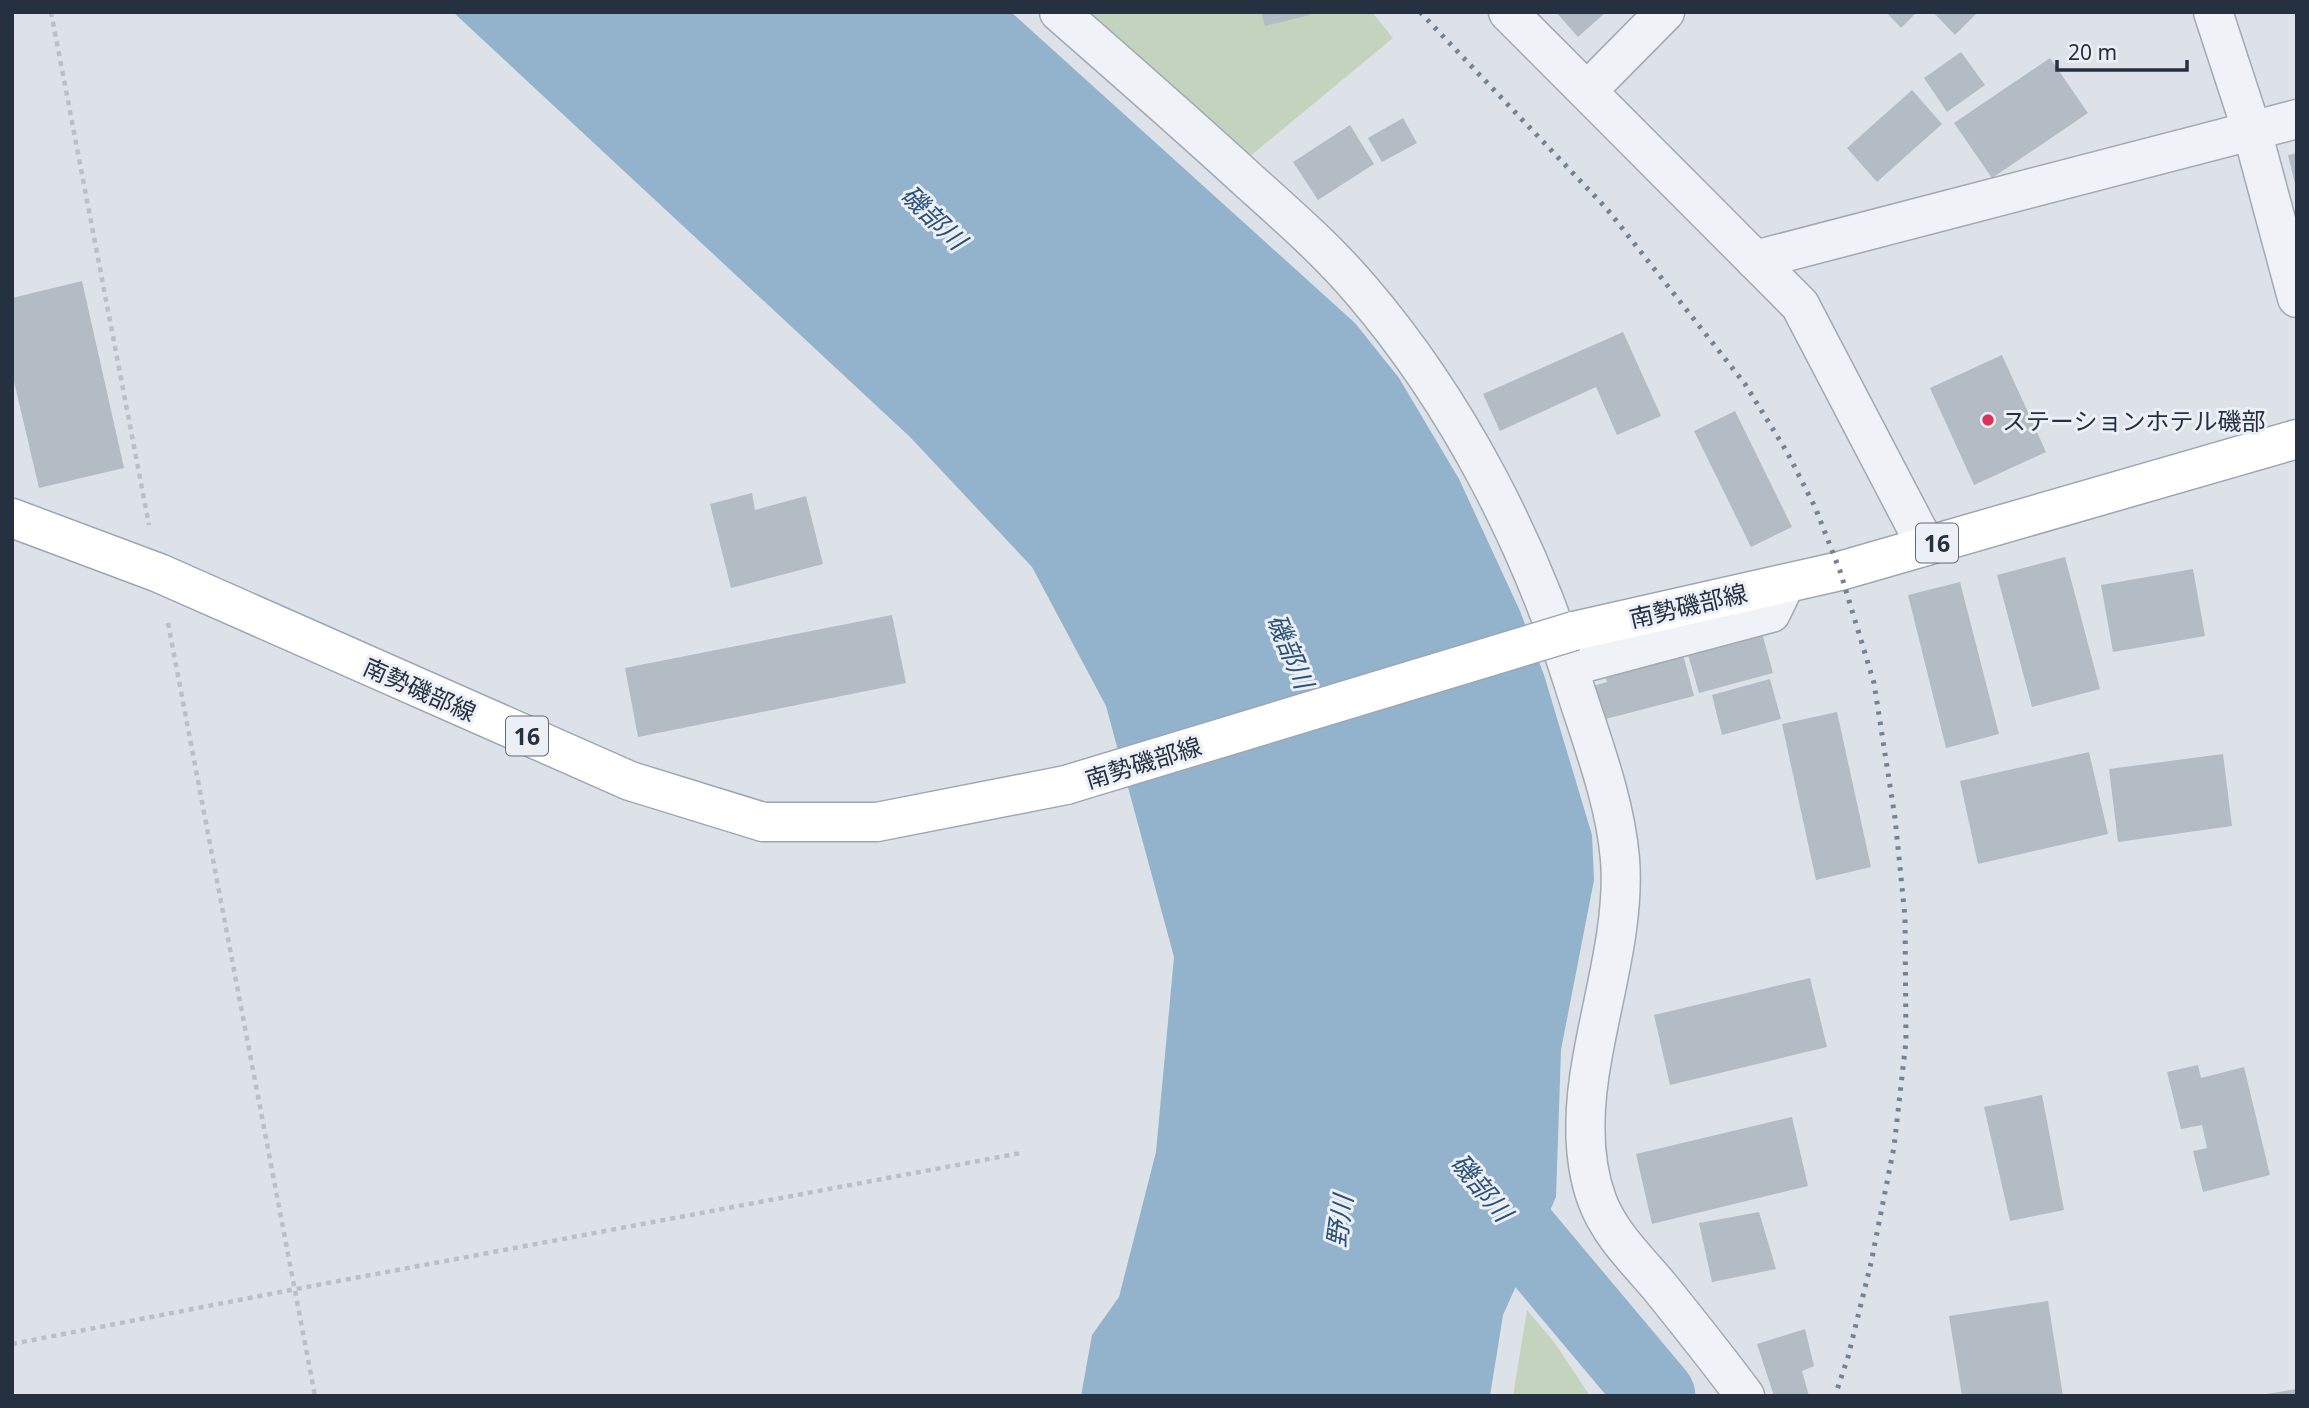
<svg xmlns="http://www.w3.org/2000/svg" width="2309" height="1408" font-family="'Noto Sans','Noto Sans JP',sans-serif">
<style>
.green{fill:#c4d3bd}
.water{fill:#93b2cc}
.lines{fill:none;stroke-linecap:round;stroke-linejoin:round}
.river{stroke:#93b2cc;stroke-width:77}
.building{fill:#b3bbc5}
.minor-casing{stroke:#a1a9b2;stroke-width:41}
.tertiary-casing{stroke:#a1a9b2;stroke-width:41}
.primary-casing{stroke:#9ba7b5;stroke-width:41}
.path{stroke:#bac0c7;stroke-width:4.5;stroke-dasharray:5 5;stroke-linecap:butt}
.minor{stroke:#eff2f6;stroke-width:38}
.tertiary{stroke:#eff2f6;stroke-width:38}
.primary{stroke:#fff;stroke-width:38}
.rail{stroke:#748293;stroke-width:5;stroke-dasharray:3.5 7;stroke-linecap:butt}
.primary-bridge-casing{stroke:#9ba7b5;stroke-width:41;stroke-linecap:butt}
.primary-bridge{stroke:#fff;stroke-width:38}
.poi-dot{fill:#db3357;stroke:#ecf0f6;stroke-width:2.5}
.labels{text-anchor:middle;dominant-baseline:central;stroke-width:6;stroke-linejoin:round;paint-order:stroke}
.shield{fill:#ecf0f6;stroke:#616a77;stroke-width:2}
.shield-label{font-size:23px;font-weight:bold;fill:#253040}
.poi-label{font-size:24px;fill:#253040;stroke:#ecf0f6;text-anchor:start}
.street-label{font-size:24px;fill:#253040;stroke:#ecf0f6}
.water-label{font-size:26px;font-style:italic;fill:#2b5277;stroke:#ecf0f6}
</style>
<rect width="100%" height="100%" fill="#dce2e8"/>
<g class="green">
<polygon points="1096,12 1372,12 1393,38 1249,157 1091,15"/>
<polygon points="1527,1310 1554,1342 1590,1396 1513,1396"/>
</g>
<polygon class="water" points="453,12 1011,12 1355,323 1399,378 1459,479 1520,611 1544,675 1592,835 1594,880 1561,1050 1556,1197 1503,1315 1490,1396 1081,1396 1092,1335 1119,1297 1156,1152 1174,957 1106,706 1032,567 910,437"/>
<g class="lines">
<polyline class="river" points="1464,1166 1657,1396"/>
</g>
<g class="building">
<polygon points="1261,12 1309,12 1310,15 1265,26"/>
<polygon points="1556,12 1606,12 1578,37"/>
<polygon points="1886,12 1917,12 1901,28"/>
<polygon points="1933,12 1978,12 1955,35"/>
<polygon points="1961,52 1985,85 1947,112 1924,78"/>
<polygon points="2050,58 2088,113 1992,178 1954,123"/>
<polygon points="1912,90 1942,124 1877,182 1847,148"/>
<polygon points="1403,118 1417,143 1382,162 1368,138"/>
<polygon points="1350,125 1374,164 1318,200 1293,162"/>
<polygon points="2297,153 2297,187 2296,188 2288,155"/>
<polygon points="82,281 124,468 39,488 12,373 12,298"/>
<polygon points="1623,332 1661,416 1617,435 1596,387 1500,431 1483,394"/>
<polygon points="2002,355 2046,452 1974,485 1930,388"/>
<polygon points="1735,411 1792,527 1751,547 1694,431"/>
<polygon points="752,493 755,510 806,496 823,564 731,588 710,504"/>
<polygon points="2065,557 2100,689 2032,707 1997,575"/>
<polygon points="2193,569 2205,636 2113,652 2101,585"/>
<polygon points="1960,582 1999,734 1946,748 1908,595"/>
<polygon points="892,615 906,683 638,737 625,668"/>
<polygon points="1761,629 1773,673 1699,693 1687,651"/>
<polygon points="1682,651 1694,696 1598,721 1589,687 1607,682 1604,671"/>
<polygon points="1770,679 1781,719 1722,735 1712,695"/>
<polygon points="1837,712 1871,867 1816,880 1782,724"/>
<polygon points="2089,752 2108,834 1978,864 1960,781"/>
<polygon points="2223,754 2232,826 2118,842 2109,769"/>
<polygon points="1810,978 1827,1047 1670,1085 1654,1015"/>
<polygon points="2198,1065 2201,1078 2244,1067 2270,1175 2203,1192 2193,1151 2207,1148 2202,1125 2181,1129 2167,1072"/>
<polygon points="2042,1095 2064,1210 2010,1221 1984,1107"/>
<polygon points="1792,1117 1808,1186 1652,1224 1636,1154"/>
<polygon points="1759,1212 1776,1269 1712,1282 1699,1223"/>
<polygon points="2048,1301 2063,1396 1962,1396 1949,1316"/>
<polygon points="1805,1329 1814,1366 1802,1371 1809,1396 1774,1396 1757,1344"/>
<polygon points="2297,1389 2297,1396 2266,1396 2266,1394"/>
</g>
<g class="lines">
<defs>
<g id="minor">
<path d="M1059 12C1123 68 1187 124 1249 181 1288 216 1328 251 1361 290 1458 403 1530 544 1574 685 1592 742 1615 800 1620 859 1625 922 1604 992 1593 1054 1584 1101 1580 1154 1597 1200 1609 1233 1636 1259 1659 1286 1688 1322 1717 1358 1745 1396"/>
<polyline points="1508,12 1800,305 1926,546"/>
<polyline points="1587,91 1665,12"/>
<polyline points="1755,260 2297,119"/>
<polyline points="1569,667 1771,613 1785,584"/>
</g>
<polyline id="tertiary" points="2213,12 2252,131 2297,298"/>
<g id="primary">
<polyline points="12,518 159,573 630,781 763,822 877,822 1066,785"/>
<polyline points="1574,631 1840,571 2297,439"/>
</g>
</defs>
<use href="#minor" class="minor-casing"/>
<use href="#tertiary" class="tertiary-casing"/>
<use href="#primary" class="primary-casing"/>
<g class="path">
<polyline points="51,12 149,525"/>
<polyline points="168,623 315,1396"/>
<polyline points="12,1344 296,1289 1021,1153"/>
</g>
<use href="#minor" class="minor"/>
<use href="#tertiary" class="tertiary"/>
<use href="#primary" class="primary"/>
<polyline class="rail" points="1420,12 1607,209 1745,384 1787,452 1815,507 1840,571 1874,683 1895,818 1905,917 1906,1041 1894,1147 1871,1263 1848,1357 1835,1396"/>
<defs>
<polyline id="primary-bridge" points="1066,785 1574,631"/>
</defs>
<use href="#primary-bridge" class="primary-bridge-casing"/>
<use href="#primary-bridge" class="primary-bridge"/>
</g>
<circle class="poi-dot" cx="1988" cy="420" r="7"/>
<g class="labels">
<g class="shield">
<rect x="1916" y="523.5" width="42" height="39" rx="5"/>
<rect x="506" y="716.5" width="42" height="39" rx="5"/>
</g>
<g class="shield-label">
<text x="1937" y="543">16</text>
<text x="527" y="736">16</text>
</g>
<g class="poi-label">
<text x="2002" y="420">ステーションホテル磯部</text>
</g>
<g class="street-label">
<text transform="translate(1688 605) rotate(-13)">南勢磯部線</text>
<text transform="translate(420 689) rotate(24)">南勢磯部線</text>
<text transform="translate(1143 762) rotate(-17)">南勢磯部線</text>
</g>
<g class="water-label">
<text transform="translate(934 217) rotate(44)">磯部川</text>
<text transform="translate(1291 651) rotate(67)">磯部川</text>
<text transform="translate(1482 1187) rotate(50)">磯部川</text>
<text transform="translate(1339 1221) rotate(-82)">野川</text>
</g>
</g>
<rect width="2309" height="1408" fill="none" stroke="#253040" stroke-width="28"/>
<path d="M2057 60v10h130v-10" fill="none" stroke="#253040" stroke-width="3.5"/>
<text x="2068" y="60" font-size="21" fill="#253040" stroke="#ecf0f6" stroke-width="5" paint-order="stroke">20 m</text>
</svg>
